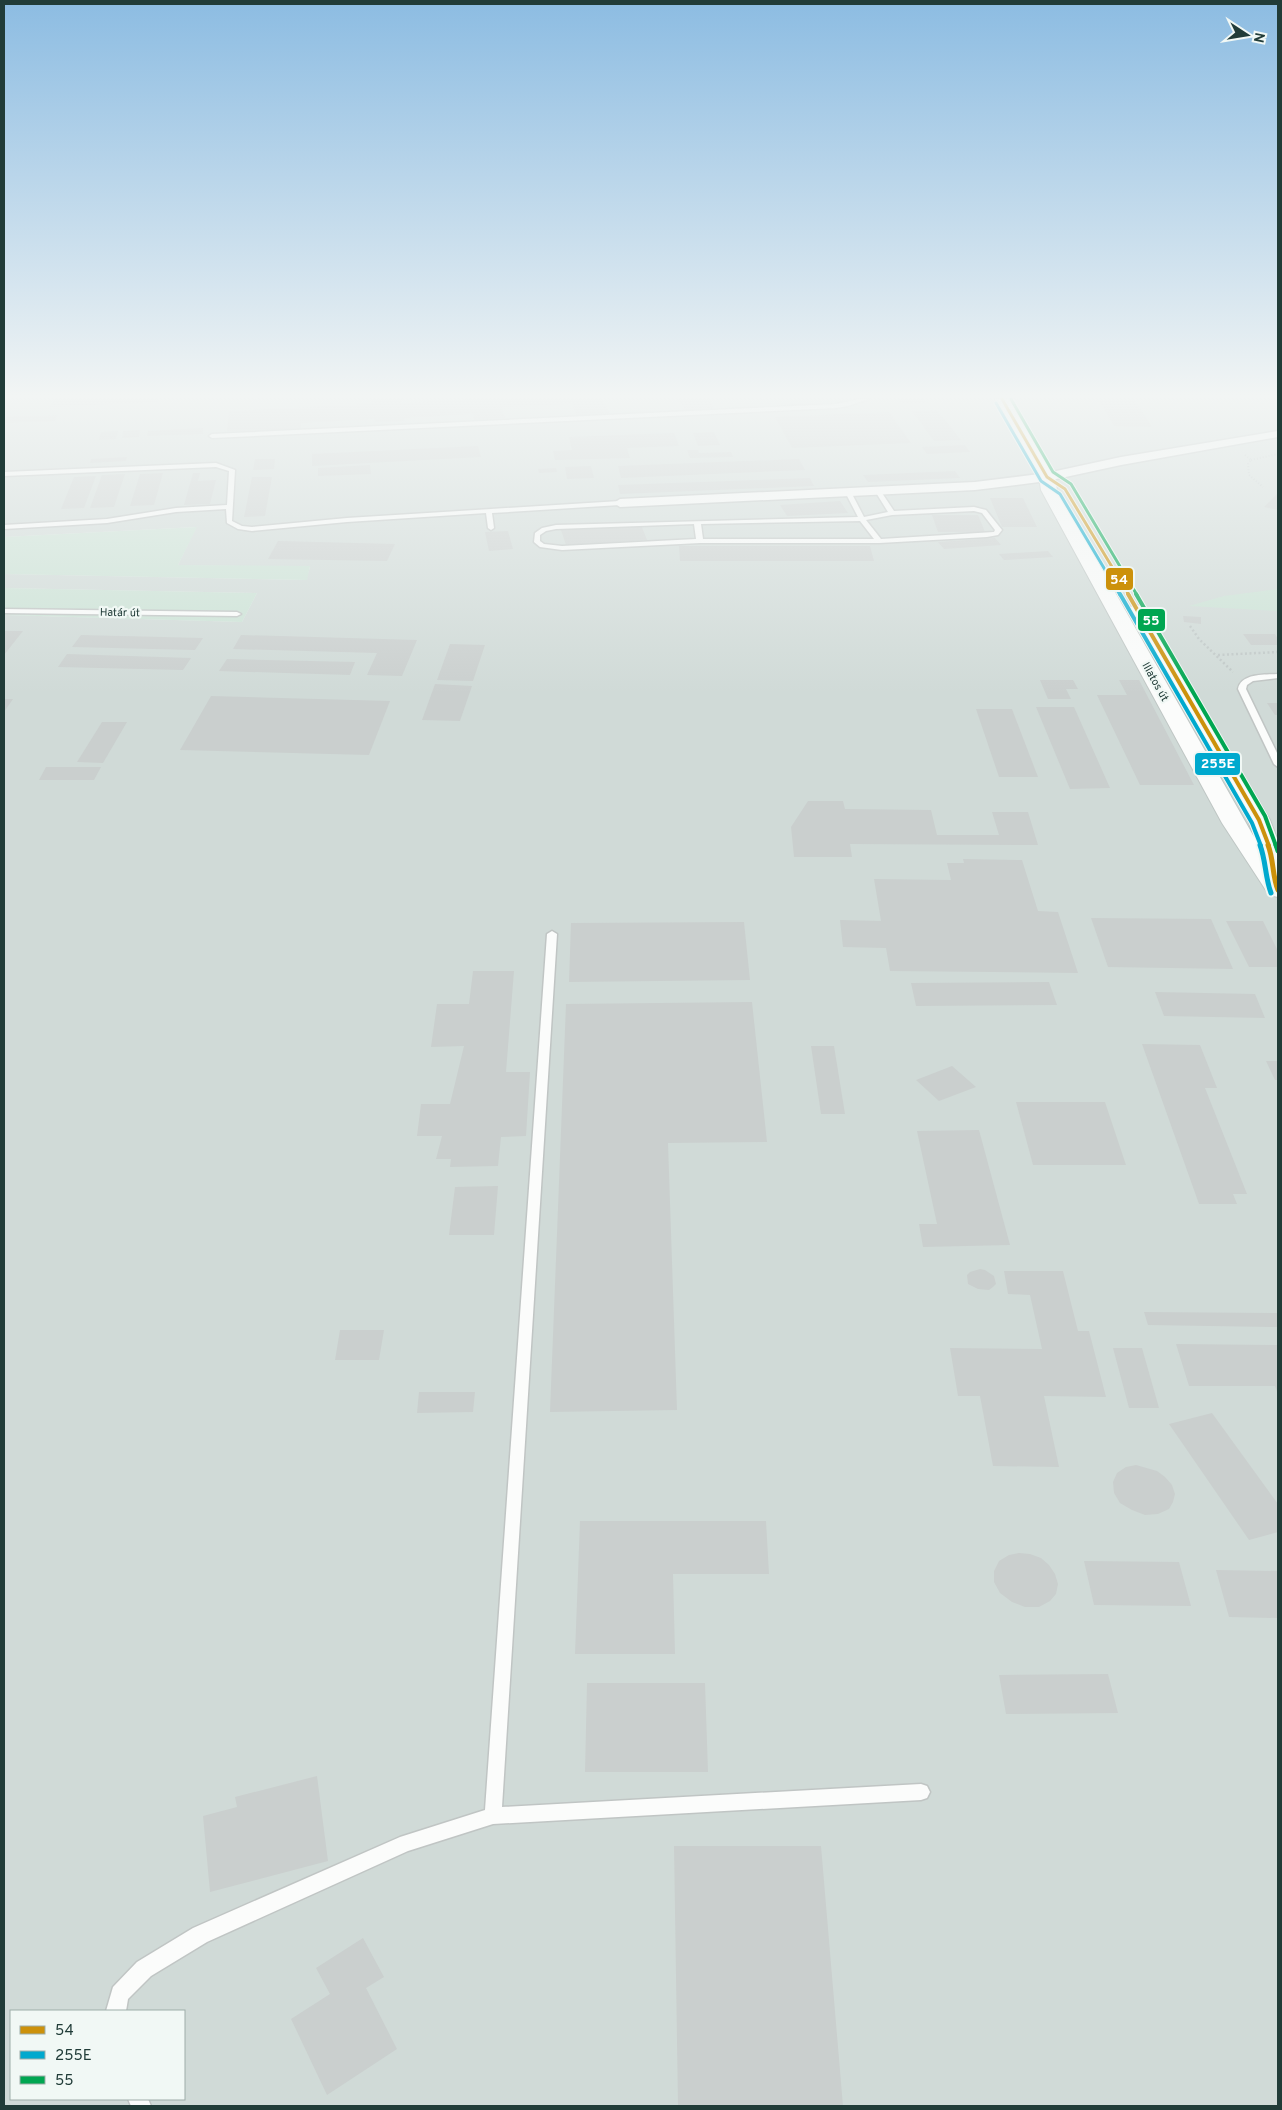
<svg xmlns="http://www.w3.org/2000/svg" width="1282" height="2110" font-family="Overpass,sans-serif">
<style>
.built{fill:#d0dad7;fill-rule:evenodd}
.green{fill:#cbe2d5}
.building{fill:#cacfce}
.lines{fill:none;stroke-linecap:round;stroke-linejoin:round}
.lane-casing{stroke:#c0c5c4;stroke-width:3}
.street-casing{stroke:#c0c5c4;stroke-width:3}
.secondary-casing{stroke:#bfc6c4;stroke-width:2}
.path-far1{stroke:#c0c8c7;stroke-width:2;stroke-dasharray:1 2;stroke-linecap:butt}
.path{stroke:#c0c8c7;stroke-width:2.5;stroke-dasharray:2 2.5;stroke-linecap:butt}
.lane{fill:#fbfcfb;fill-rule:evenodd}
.street{fill:#fbfcfb;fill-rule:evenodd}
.secondary{fill:#fbfcfb;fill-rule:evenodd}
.bus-1-far2-casing{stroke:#f1f8f5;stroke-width:5}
.bus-1-far1-casing{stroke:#f1f8f5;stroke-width:6}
.bus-1-casing{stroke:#f1f8f5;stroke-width:9}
.bus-2-far2-casing{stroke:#f1f8f5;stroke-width:5}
.bus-2-far1-casing{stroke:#f1f8f5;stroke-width:6}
.bus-2-casing{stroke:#f1f8f5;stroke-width:9}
.bus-3-far2-casing{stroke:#f1f8f5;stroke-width:5}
.bus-3-far1-casing{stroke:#f1f8f5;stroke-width:6}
.bus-3-casing{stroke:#f1f8f5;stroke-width:9}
.bus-1-far2{stroke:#cc910b;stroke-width:3}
.bus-1-far1{stroke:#cc910b;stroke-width:4}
.bus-1{stroke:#cc910b;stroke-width:5}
.bus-2-far2{stroke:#00a9ce;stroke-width:3}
.bus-2-far1{stroke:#00a9ce;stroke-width:4}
.bus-2{stroke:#00a9ce;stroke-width:5}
.bus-3-far2{stroke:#00a651;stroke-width:3}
.bus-3-far1{stroke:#00a651;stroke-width:4}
.bus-3{stroke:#00a651;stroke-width:5}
.labels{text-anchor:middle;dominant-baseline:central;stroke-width:4.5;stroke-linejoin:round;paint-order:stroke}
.far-street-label{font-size:11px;fill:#213c38;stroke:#f1f8f5}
.line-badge{stroke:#f1f8f5;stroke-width:2}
.badge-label{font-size:14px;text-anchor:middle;font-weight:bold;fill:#fff}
</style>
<rect width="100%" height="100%" fill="#e3e8e7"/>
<path class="built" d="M4 399H1278V2106H4V615L242 622 257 593 4 588V574L306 580 310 567 178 565 196 527 4 537ZM11 2011H184V2099H11Z"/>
<g class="green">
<polygon points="197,527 178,565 310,566 307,580 4,574 4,537"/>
<polygon points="4,588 257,593 242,622 4,615"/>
<polygon points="1278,589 1278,611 1189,606 1224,596"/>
</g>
<g class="building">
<polygon points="54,399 158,399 158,402 50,407"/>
<polygon points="372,399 402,399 402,403 469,399 603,399 610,414 577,416 572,404 502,407 505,418 474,420 473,414 404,418 405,421 375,422 374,419 301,423 301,430 227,431 229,411 373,404"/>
<polygon points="679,399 708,399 714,409 685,410"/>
<polygon points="897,399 924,399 928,403 901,404"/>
<polygon points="1099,400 1135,400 1152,427 1114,426"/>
<polygon points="937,410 961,440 934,441 912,411"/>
<polygon points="889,412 911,443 792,448 775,417"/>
<polygon points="57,415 55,421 4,423 6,417"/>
<polygon points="203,428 203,434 147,436 148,431"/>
<polygon points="140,430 139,437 122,438 123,431"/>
<polygon points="118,431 116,439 99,440 101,432"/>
<polygon points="714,432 720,445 698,446 693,433"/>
<polygon points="674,433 679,446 627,448 630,458 555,460 553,451 572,450 569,437"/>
<polygon points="965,445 970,452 927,454 922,447"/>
<polygon points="478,446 481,457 312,466 312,454"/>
<polygon points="687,450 698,450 699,453 731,452 733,457 690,458"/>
<polygon points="127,457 126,461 90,463 91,459"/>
<polygon points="255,459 275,459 274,469 253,470"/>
<polygon points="799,459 805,470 621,478 618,466"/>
<polygon points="370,465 371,474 318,476 318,468"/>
<polygon points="591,466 594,478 567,479 565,467"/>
<polygon points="556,468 557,472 539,473 538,469"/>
<polygon points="955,471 960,478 868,482 863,475"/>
<polygon points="163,473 154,505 130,506 140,474"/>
<polygon points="193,473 200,473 198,481 216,480 210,504 184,505"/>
<polygon points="125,474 114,507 90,508 102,475"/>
<polygon points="96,476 84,508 61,509 74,477"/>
<polygon points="252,477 272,477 265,516 244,517"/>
<polygon points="810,478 814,486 620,494 618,485"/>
<polygon points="1278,493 1278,510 1264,507"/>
<polygon points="990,498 1023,498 1037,527 1002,527"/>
<polygon points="840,501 848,513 787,516 780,505"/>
<polygon points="932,515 978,515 985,532 938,532"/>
<polygon points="641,525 647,540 566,545 561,530"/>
<polygon points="508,531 513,549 489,551 485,532"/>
<polygon points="995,538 1001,545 944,549 938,542"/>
<polygon points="278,541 395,544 387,561 268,559"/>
<polygon points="679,546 870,546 874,561 680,561"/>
<polygon points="1048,551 1053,557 1004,560 999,554"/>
<polygon points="1183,616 1201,617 1201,624 1184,622"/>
<polygon points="4,631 23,631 4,655"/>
<polygon points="1243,634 1275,634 1278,639 1278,645 1251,645"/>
<polygon points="81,635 203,638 195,650 72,647"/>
<polygon points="241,635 417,640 402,676 367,675 377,653 233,649"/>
<polygon points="450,644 485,645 473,681 437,680"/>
<polygon points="67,654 191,658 183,670 58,667"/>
<polygon points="227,659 355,662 350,675 219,671"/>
<polygon points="1040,680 1073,680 1078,689 1066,689 1071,699 1048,699"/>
<polygon points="1119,680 1139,680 1194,785 1140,785 1097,695 1127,695"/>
<polygon points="435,684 472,686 460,721 422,720"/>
<polygon points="211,696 390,701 369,755 180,750"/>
<polygon points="4,699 13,699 4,712"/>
<polygon points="1267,703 1278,703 1278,715 1275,715"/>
<polygon points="1036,707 1074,707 1110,788 1070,789"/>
<polygon points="976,709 1012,709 1038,777 999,777"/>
<polygon points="102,722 127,722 103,763 77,762"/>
<polygon points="46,767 101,767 94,780 39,780"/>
<polygon points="808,801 843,801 845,809 931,810 937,835 999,835 992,812 1028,812 1038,845 850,844 852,857 794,857 791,827"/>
<polygon points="963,859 1022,860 1038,911 1058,912 1078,973 890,971 886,948 843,947 840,920 881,921 874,879 951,880 947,863 964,863"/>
<polygon points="1091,918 1211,919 1233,969 1108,967"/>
<polygon points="1226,921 1263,921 1278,951 1278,967 1249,967"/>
<polygon points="744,922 750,980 569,982 571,923"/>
<polygon points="473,971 514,971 506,1072 530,1072 526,1136 501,1137 498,1166 450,1167 451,1159 436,1159 442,1136 417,1136 421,1104 450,1104 464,1046 431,1047 437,1004 469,1004"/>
<polygon points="1049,982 1057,1005 916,1006 911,983"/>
<polygon points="1155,992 1255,994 1265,1018 1164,1016"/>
<polygon points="752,1002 767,1142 668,1143 677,1410 550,1412 566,1004"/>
<polygon points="1142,1044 1200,1045 1217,1088 1205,1088 1247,1194 1233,1194 1237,1204 1199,1204"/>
<polygon points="811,1046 834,1046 845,1114 821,1114"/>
<polygon points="1266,1061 1278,1061 1278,1080 1275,1080"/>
<polygon points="952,1066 976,1087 939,1101 916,1080"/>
<polygon points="1016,1102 1105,1102 1126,1165 1033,1165"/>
<polygon points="979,1130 1010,1245 923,1247 919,1224 937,1224 917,1131"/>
<polygon points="498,1186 494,1235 449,1235 455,1187"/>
<polygon points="980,1269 985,1270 994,1276 996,1284 993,1287 989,1290 978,1289 968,1284 967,1275 970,1272"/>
<polygon points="1004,1271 1063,1271 1078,1331 1089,1331 1106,1397 1044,1396 1059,1467 993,1466 980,1396 958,1396 950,1348 1042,1349 1030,1295 1008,1294"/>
<polygon points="1144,1312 1278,1313 1278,1327 1148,1325"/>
<polygon points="340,1330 384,1330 379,1360 335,1360"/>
<polygon points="1176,1344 1278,1345 1278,1394 1275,1386 1189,1386"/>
<polygon points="1113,1348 1142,1348 1159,1408 1129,1408"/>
<polygon points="419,1392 475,1392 473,1412 417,1413"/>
<polygon points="1212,1413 1278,1504 1278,1532 1249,1540 1169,1424"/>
<polygon points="1136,1465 1157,1471 1165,1477 1172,1485 1175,1494 1173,1502 1169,1509 1158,1514 1145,1515 1132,1510 1120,1503 1114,1493 1113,1482 1117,1473 1126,1467"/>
<polygon points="580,1521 766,1521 769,1574 673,1574 675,1654 575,1654"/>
<polygon points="1019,1553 1030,1554 1041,1558 1049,1565 1055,1574 1058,1584 1056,1594 1050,1601 1039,1607 1025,1607 1012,1602 1000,1593 994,1582 994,1571 999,1561 1009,1555"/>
<polygon points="1084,1561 1179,1562 1191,1606 1094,1605"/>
<polygon points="1216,1570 1278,1571 1278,1618 1229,1617"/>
<polygon points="1108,1674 1118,1713 1006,1714 999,1675"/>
<polygon points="587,1683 705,1683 708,1772 585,1772"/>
<polygon points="317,1776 328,1861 210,1892 203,1816 237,1807 235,1797"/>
<polygon points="674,1846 821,1846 843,2106 678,2106"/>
<polygon points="363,1938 384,1977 366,1988 397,2049 327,2095 291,2019 330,1994 316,1968"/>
</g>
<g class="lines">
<defs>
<g id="lane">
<polygon points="861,399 869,399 848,406 836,408 212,438 209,436 212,434 836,404"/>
<polygon points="216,463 235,470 232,521 242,526 252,527 347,518 620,501 623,503 620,505 492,513 494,528 491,530 488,528 486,513 347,522 252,531 238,529 227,523 226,509 176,512 107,523 4,529 4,525 107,519 176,508 227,505 229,471 216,467 4,476 4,472"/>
<path d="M878 489 880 490 894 511 974 507 986 510 1002 530 998 535 987 537 879 543H700L562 550 540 547 534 542 535 533 542 528 556 525 858 517 845 492 848 490 851 492 864 517 888 512 875 491ZM974 511 982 513 995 530 994 532 881 539 866 520 892 515ZM860 521 874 539H703L701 524ZM694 524 696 539 562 546 544 544 540 541V535L546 531 556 529Z"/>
<polygon points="4,609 237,612 241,614 237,616 4,613"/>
<path d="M1278 674V678L1253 681 1247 685 1246 689 1278 755V767L1274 764 1238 689C1241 673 1265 675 1278 674Z"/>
<polygon points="552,931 557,934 502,1807 921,1784 927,1786 930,1792 927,1798 921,1800 493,1824 408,1851 207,1942 151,1976 128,1999 126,2011 106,2011 113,1987 137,1962 193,1928 400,1837 485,1810 547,934"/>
<polygon points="128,2099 148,2099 151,2106 131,2106"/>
</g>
<polygon id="street" points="1278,431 1278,437 1121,465 1047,481 975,490 620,507 614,503 620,499 975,482 1047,473 1121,457"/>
<polygon id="secondary" points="995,399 1009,399 1055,477 1057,490 1254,837 1248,820 1128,611 1130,607 1137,605 1144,607 1146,611 1270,820 1278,841 1278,897 1269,895 1222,823 1041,490 1039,477"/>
</defs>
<use href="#lane" class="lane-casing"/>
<use href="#street" class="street-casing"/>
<use href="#secondary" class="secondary-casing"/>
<g class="path-far1">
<polyline points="1245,455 1251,460 1248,464 1249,475 1263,487"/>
<polyline points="1251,460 1278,454"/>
</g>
<g class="path">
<polyline points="1190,626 1199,639 1233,672"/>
<polyline points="1218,655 1278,652"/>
</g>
<use href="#lane" class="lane"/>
<use href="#street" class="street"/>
<use href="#secondary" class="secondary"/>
<defs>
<polyline id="bus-1-far2" points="1002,399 1047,477 1065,489 1129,595"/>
<polyline id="bus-1-far1" points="1128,594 1259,820 1269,846"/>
<path id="bus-1" d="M1268 845C1274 860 1272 876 1278 890"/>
<polyline id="bus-2-far2" points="996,403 1041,481 1060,494 1120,595"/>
<polyline id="bus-2-far1" points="1120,594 1252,823 1261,846"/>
<path id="bus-2" d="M1260 845C1266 861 1265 877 1271 893"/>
<polyline id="bus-3-far2" points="1011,399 1053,472 1071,484 1137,595"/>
<polyline id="bus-3-far1" points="1136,594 1265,816 1276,846"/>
<polyline id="bus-3" points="1276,845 1278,851"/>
</defs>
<use href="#bus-1-far2" class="bus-1-far2-casing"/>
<use href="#bus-1-far1" class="bus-1-far1-casing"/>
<use href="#bus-1" class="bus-1-casing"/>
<use href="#bus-2-far2" class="bus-2-far2-casing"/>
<use href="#bus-2-far1" class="bus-2-far1-casing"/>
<use href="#bus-2" class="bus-2-casing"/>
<use href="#bus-3-far2" class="bus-3-far2-casing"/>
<use href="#bus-3-far1" class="bus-3-far1-casing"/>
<use href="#bus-3" class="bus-3-casing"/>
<use href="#bus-1-far2" class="bus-1-far2"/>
<use href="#bus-1-far1" class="bus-1-far1"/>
<use href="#bus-1" class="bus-1"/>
<use href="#bus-2-far2" class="bus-2-far2"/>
<use href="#bus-2-far1" class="bus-2-far1"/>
<use href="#bus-2" class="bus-2"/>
<use href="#bus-3-far2" class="bus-3-far2"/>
<use href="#bus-3-far1" class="bus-3-far1"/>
<use href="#bus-3" class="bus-3"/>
</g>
<linearGradient id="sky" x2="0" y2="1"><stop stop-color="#8cbce2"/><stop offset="0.57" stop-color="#f2f5f4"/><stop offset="1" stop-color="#f2f5f4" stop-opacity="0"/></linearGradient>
<rect width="1282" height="694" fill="url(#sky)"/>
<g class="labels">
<g class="far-street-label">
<text transform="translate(120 613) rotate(1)">Határ út</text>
<text transform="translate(1155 682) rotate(61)">Illatos út</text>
</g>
</g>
<g class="line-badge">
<rect x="1105" y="567" width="29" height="24" rx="5" fill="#cc910b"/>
<rect x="1137" y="608" width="29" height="24" rx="5" fill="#00a651"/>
<rect x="1194" y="752" width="47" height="24" rx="5" fill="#00a9ce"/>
</g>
<g class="badge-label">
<text x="1119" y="584">54</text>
<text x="1151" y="625">55</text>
<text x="1218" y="768">255E</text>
</g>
<rect width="1282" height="2110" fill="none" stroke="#213c38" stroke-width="10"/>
<rect x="10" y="2010" width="175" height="90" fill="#f1f8f5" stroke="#9eada9"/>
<rect x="20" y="2026" width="25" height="8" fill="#cc910b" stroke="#9eada9"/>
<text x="55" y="2035" font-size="15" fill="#213c38">54</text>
<rect x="20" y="2051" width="25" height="8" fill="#00a9ce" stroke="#9eada9"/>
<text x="55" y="2060" font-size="15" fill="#213c38">255E</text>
<rect x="20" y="2076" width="25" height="8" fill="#00a651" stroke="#9eada9"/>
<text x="55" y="2085" font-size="15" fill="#213c38">55</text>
<g transform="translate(1247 35) rotate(102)" stroke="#f1f8f5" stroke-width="4" paint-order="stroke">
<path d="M0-4L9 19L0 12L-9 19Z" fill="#213c38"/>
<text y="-8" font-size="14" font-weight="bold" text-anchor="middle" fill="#213c38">N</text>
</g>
</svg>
